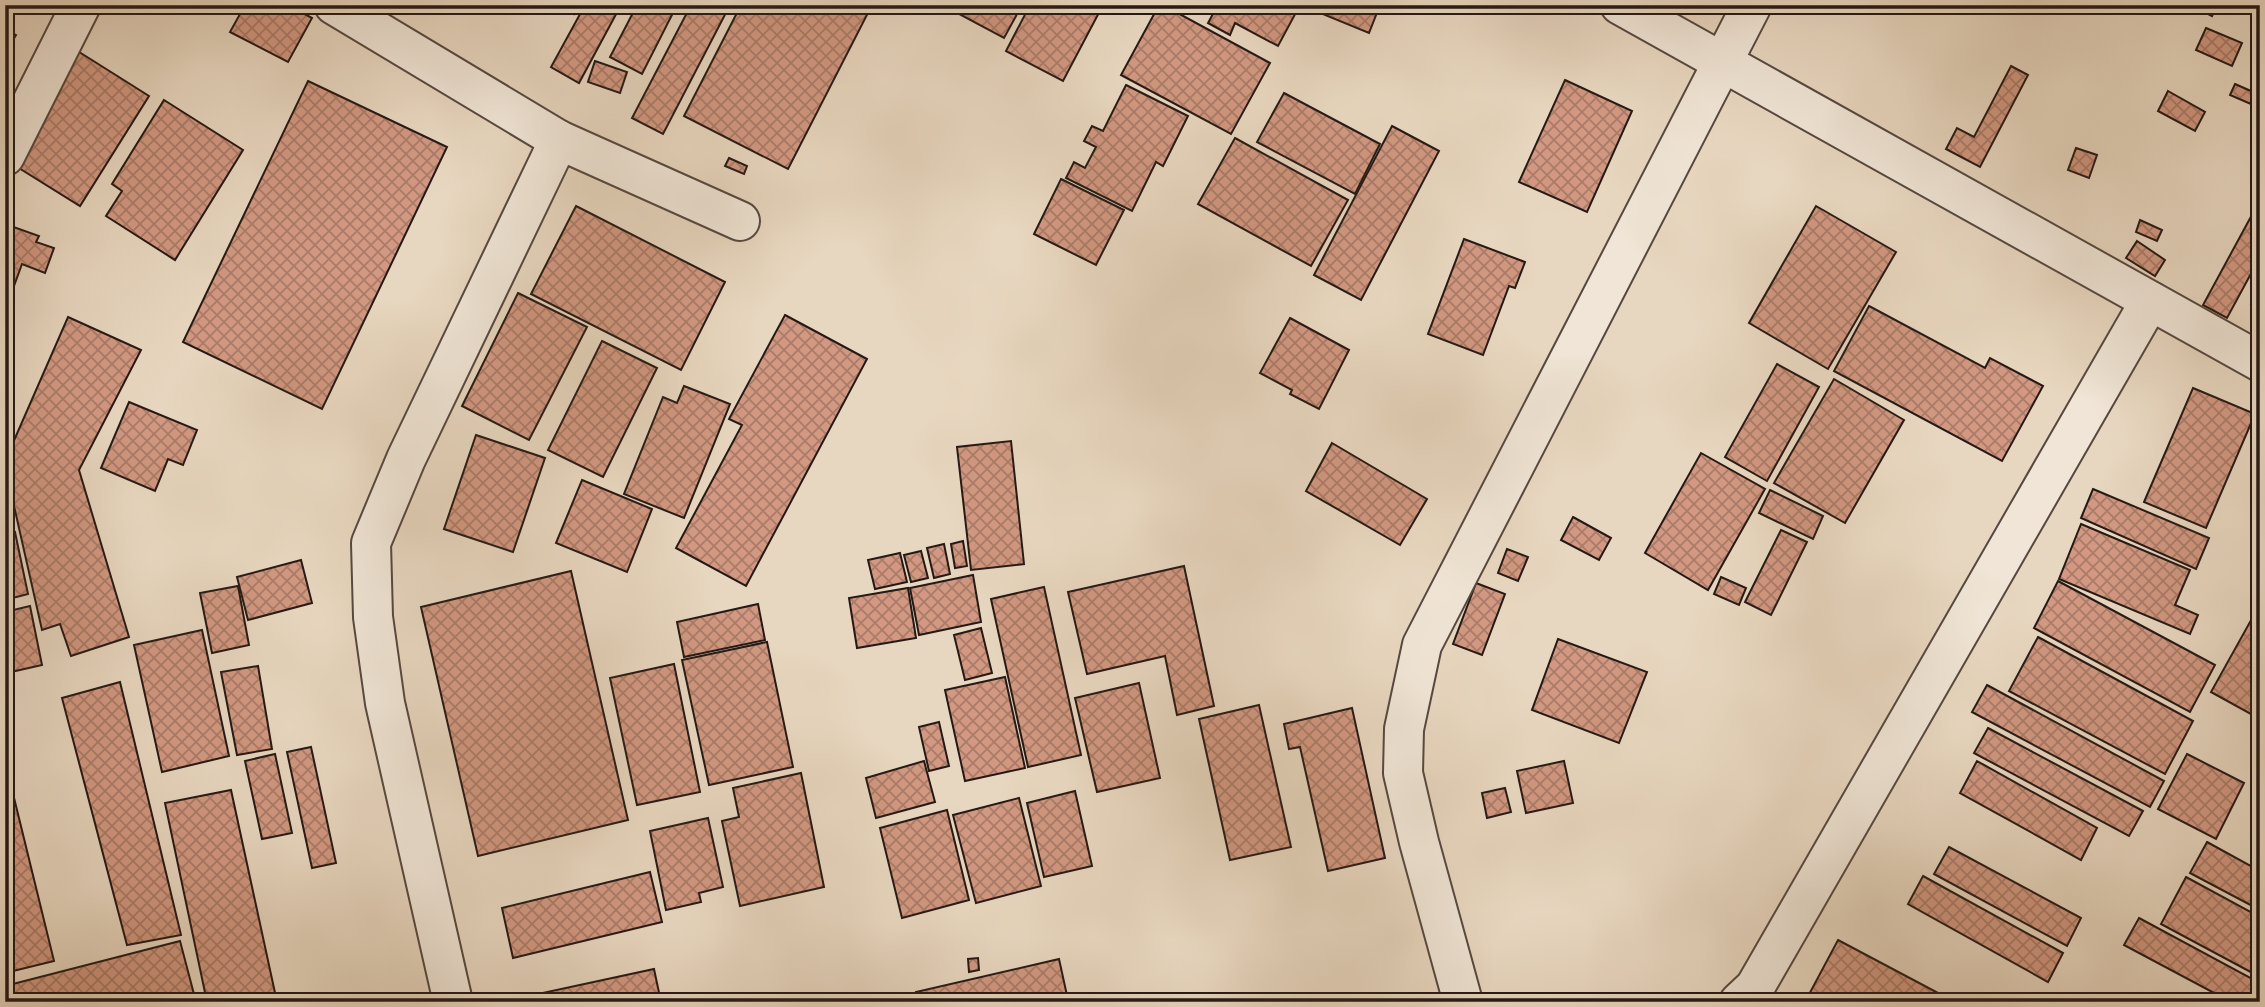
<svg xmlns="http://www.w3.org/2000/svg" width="2265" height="1007" font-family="'IM FELL Double Pica',serif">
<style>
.building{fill:url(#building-cross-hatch);stroke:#251915;stroke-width:2}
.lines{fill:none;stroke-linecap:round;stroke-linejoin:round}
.minor-casing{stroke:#564840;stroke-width:42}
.minor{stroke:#f0e5d6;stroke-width:38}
</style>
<defs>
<pattern id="building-cross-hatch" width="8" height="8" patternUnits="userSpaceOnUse" patternTransform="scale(1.75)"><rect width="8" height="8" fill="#d29881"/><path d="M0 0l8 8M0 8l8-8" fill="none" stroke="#aa7b68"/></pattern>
</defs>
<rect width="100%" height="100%" fill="#e8d7c0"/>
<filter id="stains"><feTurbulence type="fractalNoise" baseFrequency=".00286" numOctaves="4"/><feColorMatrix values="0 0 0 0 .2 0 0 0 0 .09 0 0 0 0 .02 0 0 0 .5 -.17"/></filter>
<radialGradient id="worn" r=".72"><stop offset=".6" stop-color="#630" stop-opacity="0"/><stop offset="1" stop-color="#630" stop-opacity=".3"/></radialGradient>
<g class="building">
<polygon points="245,5 288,5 312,18 288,62 230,32"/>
<polygon points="559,5 579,5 574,14"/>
<polygon points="585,5 621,5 579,83 551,67"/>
<polygon points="637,5 677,5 642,74 610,57"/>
<polygon points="691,5 730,5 663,134 632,118"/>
<polygon points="741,5 872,5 788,169 684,116"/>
<polygon points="948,5 1022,5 1004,38 946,7"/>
<polygon points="1030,5 1103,5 1063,81 1006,51"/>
<polygon points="1159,5 1163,5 1270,63 1231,134 1121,75"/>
<polygon points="1202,5 1300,5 1278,46 1235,23 1230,35 1208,23 1214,12"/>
<polygon points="1309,5 1380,5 1369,33 1308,8"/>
<polygon points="2191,5 2217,5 2212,16"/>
<polygon points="2206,28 2242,43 2232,66 2196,50"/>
<polygon points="5,29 16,35 5,53"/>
<polygon points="76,50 149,96 80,206 6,160"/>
<polygon points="595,61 627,72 620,93 588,82"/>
<polygon points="2011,66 2028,75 1980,167 1946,149 1957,128 1974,137"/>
<polygon points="1565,80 1632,111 1587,212 1519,182"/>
<polygon points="308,81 447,147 322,409 183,342"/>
<polygon points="2235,84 2260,95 2260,108 2230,95"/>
<polygon points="1126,85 1188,116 1163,166 1156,162 1132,211 1066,178 1074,162 1085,168 1096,147 1084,141 1092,126 1103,131"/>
<polygon points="2168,91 2205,112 2195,131 2158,111"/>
<polygon points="1284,93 1380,144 1355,194 1257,142"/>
<polygon points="164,100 243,150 175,260 106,216 122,191 112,184"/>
<polygon points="1392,126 1439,151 1361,300 1314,275"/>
<polygon points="1235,138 1348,200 1311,266 1198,204"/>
<polygon points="2076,148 2097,155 2089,178 2068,170"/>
<polygon points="729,158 747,166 744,174 725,166"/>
<polygon points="1061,179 1124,210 1096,265 1034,234"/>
<polygon points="2260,200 2260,257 2227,318 2203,305"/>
<polygon points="576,206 725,282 681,370 531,294"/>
<polygon points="1816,206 1896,252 1828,369 1749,323"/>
<polygon points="2140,220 2162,230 2157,241 2136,232"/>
<polygon points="5,224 39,236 36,242 54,248 45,273 22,264 10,297 5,295"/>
<polygon points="1464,239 1525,262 1515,288 1509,286 1483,355 1428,334"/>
<polygon points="2137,241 2165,260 2155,276 2126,258"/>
<polygon points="2260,283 2260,308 2251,304"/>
<polygon points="518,293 587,327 529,440 462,406"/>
<polygon points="1869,306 1985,368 1990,358 2043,386 2002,461 1834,371"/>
<polygon points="785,315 867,359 746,586 676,548 742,425 729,419"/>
<polygon points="68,317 141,350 79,470 129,637 71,656 60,624 42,630 5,466 5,461"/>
<polygon points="1290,318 1349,350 1319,409 1290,394 1292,390 1260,373"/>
<polygon points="602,341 657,368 603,477 548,450"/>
<polygon points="1777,364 1819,387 1767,481 1725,457"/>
<polygon points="1834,379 1904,420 1845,523 1774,483"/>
<polygon points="684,386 730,404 684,518 624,494 663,397 677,403"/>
<polygon points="2193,388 2255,414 2206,528 2144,502"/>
<polygon points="129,402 197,430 183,465 168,459 155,491 101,468"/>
<polygon points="476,435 545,458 513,552 444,529"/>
<polygon points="1011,441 1024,564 971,570 957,447"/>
<polygon points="1332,443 1427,499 1400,545 1306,491"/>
<polygon points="1701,453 1765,489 1708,590 1645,553"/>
<polygon points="582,480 652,509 627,572 556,543"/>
<polygon points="2093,489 2209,538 2196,569 2081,518"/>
<polygon points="1770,490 1823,516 1813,539 1759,513"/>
<polygon points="1573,517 1611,538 1599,560 1561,540"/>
<polygon points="2081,524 2190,570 2175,605 2198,615 2190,634 2059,579"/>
<polygon points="1781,530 1807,542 1771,615 1745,602"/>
<polygon points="15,532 28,594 5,600 5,534"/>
<polygon points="963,541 967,566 955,568 951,544"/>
<polygon points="944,544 950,574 934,578 927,548"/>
<polygon points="1507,549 1528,557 1518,581 1498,573"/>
<polygon points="921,551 928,578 911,582 904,555"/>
<polygon points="900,553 907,582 875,589 868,560"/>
<polygon points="301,560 312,603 248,620 237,577"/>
<polygon points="1184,566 1214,706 1177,715 1165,656 1087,674 1068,592"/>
<polygon points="571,571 628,820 478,856 421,607"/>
<polygon points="973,575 981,622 919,635 910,588"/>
<polygon points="1721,577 1746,588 1739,605 1714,594"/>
<polygon points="2058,581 2215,665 2190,712 2034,628"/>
<polygon points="1476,583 1505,594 1482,655 1453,644"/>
<polygon points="238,586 249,645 212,653 200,593"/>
<polygon points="1044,587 1081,755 1028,767 991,599"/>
<polygon points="908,588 916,638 857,648 849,598"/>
<polygon points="758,604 765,640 684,657 677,622"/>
<polygon points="2260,604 2260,719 2211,692"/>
<polygon points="30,606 42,665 11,672 5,646 5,612"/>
<polygon points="981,628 992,673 965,680 954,635"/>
<polygon points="202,630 229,756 162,772 134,645"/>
<polygon points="2038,637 2193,721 2165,774 2009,691"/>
<polygon points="1558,639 1647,672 1619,743 1532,710"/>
<polygon points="767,642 793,767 709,785 682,660"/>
<polygon points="674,664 700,792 637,805 610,678"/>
<polygon points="258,666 272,749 237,755 221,672"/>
<polygon points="1005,677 1025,768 965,781 945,690"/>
<polygon points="120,682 181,935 127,945 62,698"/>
<polygon points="1139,683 1160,778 1097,792 1075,698"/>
<polygon points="1987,685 2164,781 2150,807 1972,712"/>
<polygon points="1259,705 1291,847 1230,860 1199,719"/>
<polygon points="1352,708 1385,858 1328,871 1300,747 1289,749 1284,724"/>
<polygon points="939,722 949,766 929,771 919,727"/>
<polygon points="1988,728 2143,811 2129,836 1974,753"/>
<polygon points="311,747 336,863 312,868 287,752"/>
<polygon points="275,754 292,833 262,839 245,761"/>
<polygon points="2187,754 2244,783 2216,839 2158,809"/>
<polygon points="5,761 54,961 5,973"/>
<polygon points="924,761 935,802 876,818 866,778"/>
<polygon points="1564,761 1573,803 1526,813 1517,771"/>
<polygon points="1977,761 2097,828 2081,860 1960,793"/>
<polygon points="801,773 824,887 740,906 722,821 739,817 733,788"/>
<polygon points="1505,788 1511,812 1487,818 1482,793"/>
<polygon points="231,790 277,1002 207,1002 165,803"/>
<polygon points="1075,791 1092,866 1044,877 1027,803"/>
<polygon points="1019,798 1041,886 976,903 953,815"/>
<polygon points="947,810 969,900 902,918 880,828"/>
<polygon points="708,818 723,887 699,893 701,902 666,910 650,831"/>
<polygon points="2207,842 2260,871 2260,910 2190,873"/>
<polygon points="1949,847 2081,918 2067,946 1934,874"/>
<polygon points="650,872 662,922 513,958 502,908"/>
<polygon points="1923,876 2063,953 2048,982 1908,904"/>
<polygon points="2186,877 2260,917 2260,977 2161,924"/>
<polygon points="2139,918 2260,983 2260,1002 2231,1002 2124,945"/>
<polygon points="1838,940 1955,1002 1805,1002"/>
<polygon points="180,941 195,998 181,1002 7,1002 5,986"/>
<polygon points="978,958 979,970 969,972 968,959"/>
<polygon points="1059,959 1068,1000 1060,1002 918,1002 916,992"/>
<polygon points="654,969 661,1002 510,1002 510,1000"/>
</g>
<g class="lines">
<defs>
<g id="minor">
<polyline points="334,5 559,140 740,221"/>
<polyline points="1620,5 2260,362"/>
<polyline points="5,156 81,5"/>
<polyline points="453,1002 385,703 373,617 371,543 406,459 559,140"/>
<polyline points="1463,1002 1419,842 1403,773 1404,729 1422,645 1752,5"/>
<polyline points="1739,1002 1755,987 2150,301"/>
</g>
</defs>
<use href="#minor" class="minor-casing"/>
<use href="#minor" class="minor"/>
</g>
<rect width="2265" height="1007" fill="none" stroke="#e8d7c0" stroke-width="28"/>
<rect x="7" y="7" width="2251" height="993" fill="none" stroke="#251915" stroke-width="3.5"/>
<rect x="14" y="14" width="2237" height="979" fill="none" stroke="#251915" stroke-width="2"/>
<rect width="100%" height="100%" filter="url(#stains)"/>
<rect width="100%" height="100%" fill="url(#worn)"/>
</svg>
